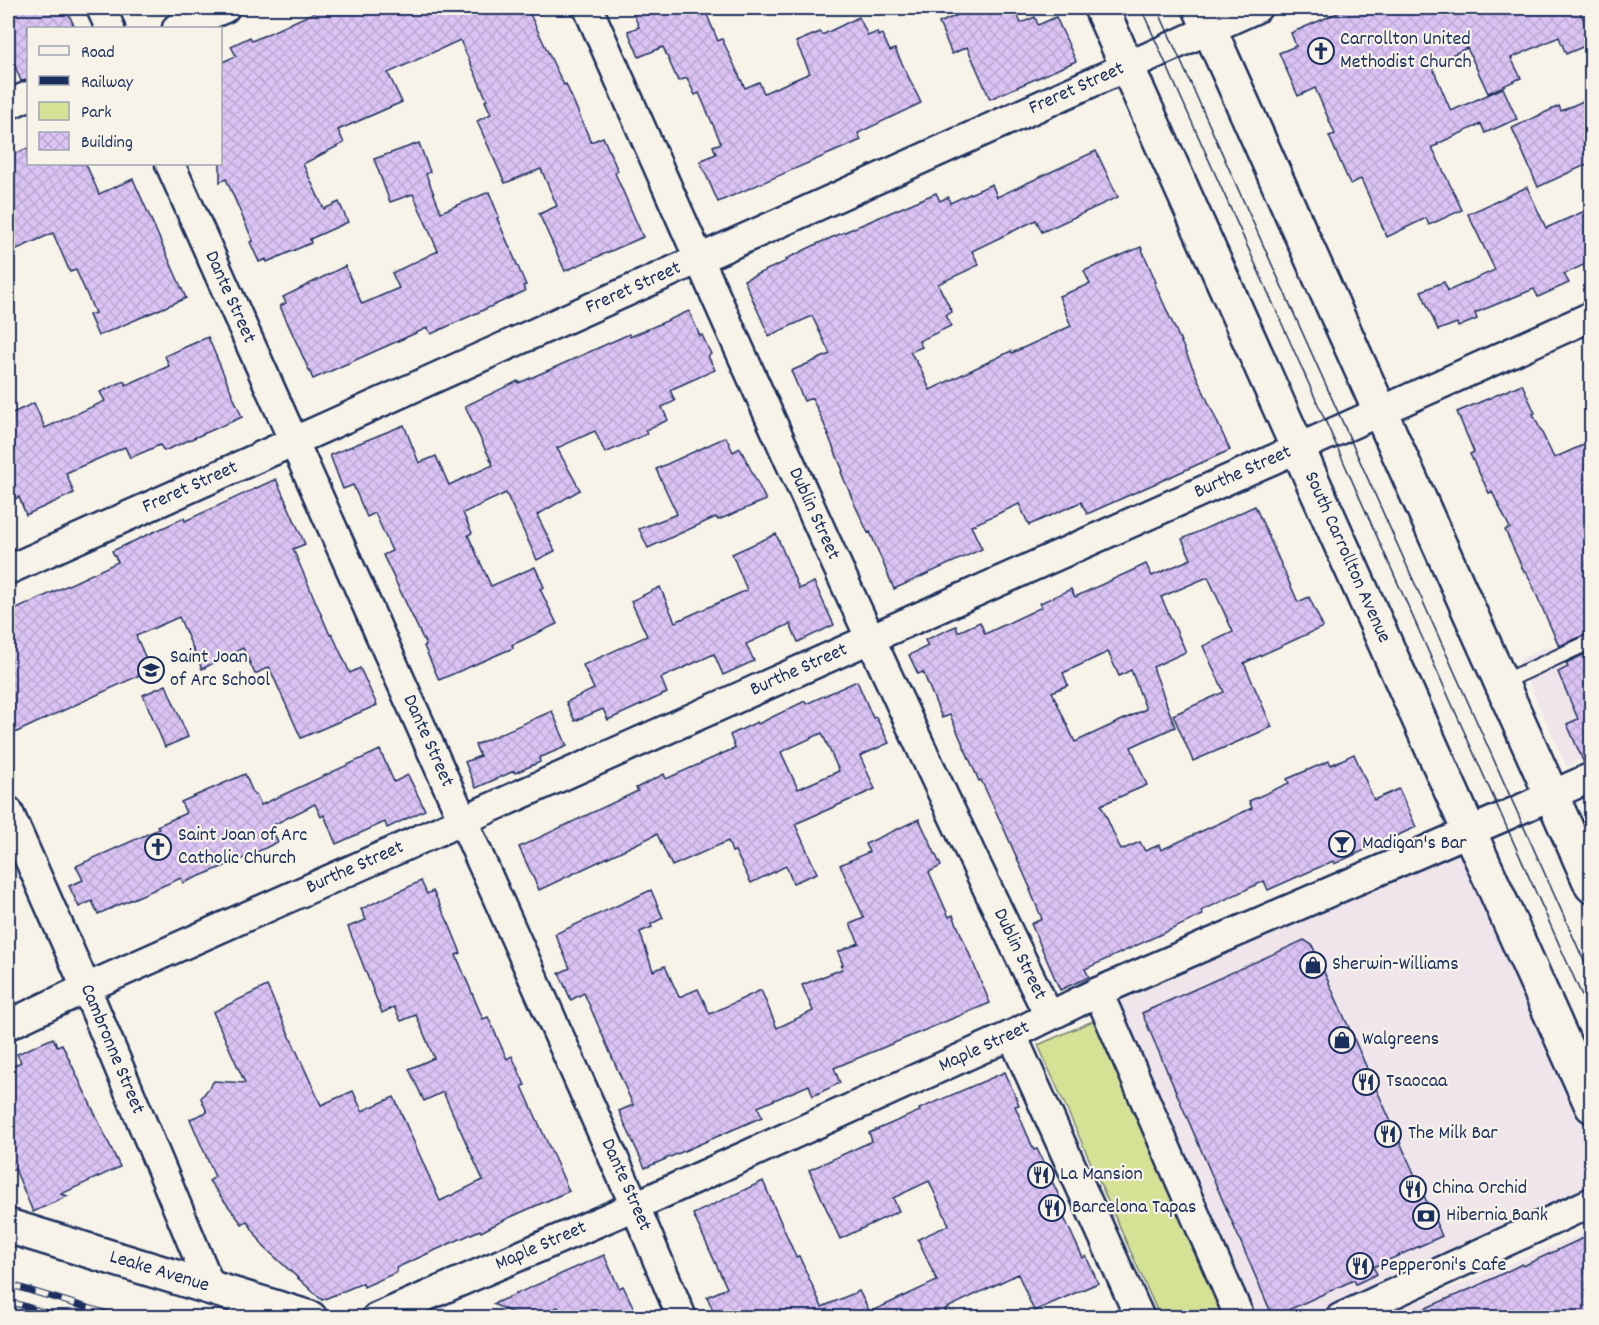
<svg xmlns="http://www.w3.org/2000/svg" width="1599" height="1325" font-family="Dekko,sans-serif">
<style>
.built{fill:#efe5eb}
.green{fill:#d5e194;stroke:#788879;stroke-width:1.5}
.building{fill:url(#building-cross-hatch);stroke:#1b2f5e;stroke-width:1.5;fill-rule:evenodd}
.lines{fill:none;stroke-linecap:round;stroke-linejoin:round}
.service-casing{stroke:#1b2f5e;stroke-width:18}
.minor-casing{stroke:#1b2f5e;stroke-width:33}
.tertiary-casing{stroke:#1b2f5e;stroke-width:38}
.secondary-casing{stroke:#1b2f5e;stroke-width:38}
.service{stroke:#f7f3e8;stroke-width:14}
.minor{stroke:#f7f3e8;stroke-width:28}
.tertiary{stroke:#f7f3e8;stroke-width:33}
.secondary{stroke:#f7f3e8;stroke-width:33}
.tram{stroke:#1b2f5e;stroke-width:1.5}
.rail-casing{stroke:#1b2f5e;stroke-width:7}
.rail{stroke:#f7f3e8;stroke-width:4.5;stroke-dasharray:14;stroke-linecap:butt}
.labels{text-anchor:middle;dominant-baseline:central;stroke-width:4.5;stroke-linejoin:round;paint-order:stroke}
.poi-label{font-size:20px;fill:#1b2f5e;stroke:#f7f3e8;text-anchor:start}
.street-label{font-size:20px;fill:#1b2f5e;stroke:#f7f3e8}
</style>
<defs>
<pattern id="building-cross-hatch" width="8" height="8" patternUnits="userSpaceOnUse" patternTransform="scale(1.5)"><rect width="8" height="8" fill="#dbc3f3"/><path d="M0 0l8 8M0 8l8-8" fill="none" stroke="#bba8d3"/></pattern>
</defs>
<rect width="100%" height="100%" fill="#f7f3e8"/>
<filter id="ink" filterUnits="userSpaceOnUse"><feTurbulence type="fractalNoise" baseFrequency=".0167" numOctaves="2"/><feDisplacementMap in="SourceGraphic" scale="12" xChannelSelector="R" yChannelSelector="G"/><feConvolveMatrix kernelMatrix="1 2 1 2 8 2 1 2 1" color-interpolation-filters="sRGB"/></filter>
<g filter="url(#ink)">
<g class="built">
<polygon points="1591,633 1591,756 1567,767 1518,660 1548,646 1558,647"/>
<polygon points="1469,832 1591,1106 1591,1202 1328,1317 1253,1317 1098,992"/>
<polygon points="1591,1230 1591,1317 1381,1317"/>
</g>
<polygon class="green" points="1095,1020 1229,1317 1160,1317 1038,1045"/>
<g class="building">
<polygon points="8,8 66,8 75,28 28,28 28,80 21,81 8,49"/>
<polygon points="324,8 527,8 556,69 564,85 566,84 591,142 603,137 618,171 615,173 643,237 565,271 539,214 557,206 541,169 505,183 477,121 491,114 485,101 487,100 460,40 388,73 402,102 338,130 344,143 303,164 324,209 339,202 348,222 310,239 311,243 267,262 266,259 259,262 250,242 253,241 226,179 220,182 220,63 236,56 231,46 250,37 252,41"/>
<polygon points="631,8 704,8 718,41 722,39 745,88 759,82 764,93 810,73 796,42 820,32 822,35 859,17 868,36 877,32 878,36 882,34 890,51 895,49 921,103 858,133 861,140 718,202 700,161 716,154 713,146 721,143 699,93 695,95 687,78 678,81 663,47 639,57 628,31 639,27"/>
<polygon points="960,8 1014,8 1021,23 1035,17 1038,25 1056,17 1076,61 990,99 967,47 952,54 939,23 962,13"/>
<polygon points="1349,8 1578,8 1592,38 1592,43 1566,54 1559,37 1511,58 1521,78 1488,93 1467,48 1431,64 1451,111 1503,88 1517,119 1485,133 1481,124 1437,144 1438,145 1432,147 1462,210 1429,225 1426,218 1387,237 1361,179 1350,184 1329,136 1335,134 1315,88 1298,96 1279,53 1296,46 1291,33"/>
<polygon points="1592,97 1592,136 1583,140 1592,159 1592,162 1538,187 1512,128 1559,106 1561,111"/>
<polygon points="419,143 430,172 426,174 441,212 489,192 499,217 497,218 526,285 523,286 525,291 431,334 427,328 313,379 280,306 286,303 283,297 345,266 362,304 399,288 392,273 438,251 413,194 390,202 374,159"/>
<polygon points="28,148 28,164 86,164 99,194 133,179 186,298 98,336 89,315 95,313 76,270 70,272 53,233 8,253 8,157"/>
<polygon points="1096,151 1118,197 1042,232 1036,220 972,251 979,265 938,284 952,312 946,315 951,326 919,341 922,347 910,352 920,367 930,390 1011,351 1012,353 1071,326 1059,296 1090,284 1084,271 1141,247 1156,282 1154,282 1230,450 1087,514 1081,502 1029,525 1019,504 971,526 982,549 894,589 870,532 868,533 855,505 841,472 843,471 828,435 829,435 812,398 804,401 791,371 830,354 812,316 769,336 744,280 787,261 786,259 819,243 936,193 940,201 948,197 950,203 992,184 997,197"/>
<polygon points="1527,187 1546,228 1592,208 1592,261 1564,274 1569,283 1538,297 1534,289 1475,313 1477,319 1458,327 1457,323 1438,330 1421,291 1444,282 1448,291 1495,270 1468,214"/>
<polygon points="689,311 700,336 702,335 711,354 708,356 715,370 670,390 675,401 662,407 668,420 645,430 647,434 605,453 595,431 557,448 580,490 537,515 555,551 537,560 506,493 463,513 472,533 468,535 491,586 535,567 544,587 540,589 557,624 512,645 513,648 439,680 424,646 426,645 383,555 392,551 375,513 367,517 353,485 343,489 330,455 404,425 419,463 436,456 449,485 493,465 465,406 518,381 519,383 558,366 629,334 630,337"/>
<polygon points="208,337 242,417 164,451 160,445 130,458 125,447 66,473 74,493 26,515 19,497 8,502 8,415 34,403 45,428 105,401 100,392 124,381 126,385 169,366 165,356"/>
<polygon points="1522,384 1535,413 1533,414 1554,458 1592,441 1592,632 1559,646 1526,571 1524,572 1505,530 1510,528 1492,492 1489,493 1470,454 1474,452 1457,412"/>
<polygon points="726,437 733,452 740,448 766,500 718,520 716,517 648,548 639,529 677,514 656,469"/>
<polygon points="276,479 305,544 293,549 330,635 332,634 350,673 360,668 377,705 301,738 269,667 255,674 243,648 202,669 179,617 136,636 151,670 8,736 8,613 118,562 112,551 184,518 185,521"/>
<path d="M1255 506 1298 602 1309 597 1323 627 1244 663 1272 727 1193 761 1173 715 1224 692 1203 646 1233 632 1208 577 1161 597 1186 652 1153 667 1175 727 1131 747 1147 785 1101 805 1121 850 1140 842 1145 851 1159 845 1161 850 1252 808 1249 801 1289 783 1287 779 1329 761 1331 765 1354 754 1374 800 1399 789 1416 827 1334 864 1333 861 1268 890 1264 881 1201 911 1203 915 1085 969 1089 977 1060 990 1031 924 1042 919 1030 890H1031L1005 831 981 780 979 781 950 715 942 718 923 672 918 674 909 655 928 646 925 640 956 626 958 632 980 622 985 634 1042 607 1040 603 1071 589 1075 597 1146 564 1152 576 1191 559 1182 539ZM1108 652 1119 676 1131 670 1146 709 1075 742 1052 692 1068 685 1063 673Z"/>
<polygon points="776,534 799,589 814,582 834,625 798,642 790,624 746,644 754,661 723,675 714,654 661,678 667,693 608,720 603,709 575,721 566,702 594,689 583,665 647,636 631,601 660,587 675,622 747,590 732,554"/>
<polygon points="1592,651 1592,761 1584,763 1567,724 1578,719 1558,672 1568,667 1566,663"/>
<path d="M857 681 873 718 876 717 889 743 860 756 875 789 795 824 817 873 793 883 786 866 751 883 735 851 732 852 728 841 672 866 657 834 539 890 519 847 638 791 636 788 664 774 666 779 735 748 730 735 757 722 758 724 805 701 806 704ZM822 733 839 771 798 789 781 752Z"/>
<polygon points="166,685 188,737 165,747 143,695"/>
<polygon points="552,711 567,746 539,758 540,762 515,773 514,771 476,788 465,762 480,756 475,745"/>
<polygon points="380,750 394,782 408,775 425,810 387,828 385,822 336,844 324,815 321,817 315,804 271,826 278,842 244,858 183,883 181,878 98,914 92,901 79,907 69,886 83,880 76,866 159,829 157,826 186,813 181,802 245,774 254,795 256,794 261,805"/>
<polygon points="919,819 941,866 929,872 949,917 953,915 990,1003 834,1068 840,1083 813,1096 809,1085 758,1107 762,1117 645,1168 619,1111 633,1105 584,993 571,1000 559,973 570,968 555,934 651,890 663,918 651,924 652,927 640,932 653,971 665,966 679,997 698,989 710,1014 761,990 777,1028 813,1011 802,985 842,969 841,966 843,965 838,952 859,943 850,924 864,918 840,865 869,852 865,844"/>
<polygon points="421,881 427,894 433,891 450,926 461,953 456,955 483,1019 488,1017 507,1059 512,1056 525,1085 522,1086 569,1191 504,1220 481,1232 480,1230 396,1268 397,1272 364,1287 363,1283 322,1300 264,1247 247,1221 242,1224 209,1181 215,1177 190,1119 207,1112 201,1098 214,1081 245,1083 213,1012 267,986 321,1105 353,1091 362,1111 394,1097 440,1201 483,1180 443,1092 424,1101 409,1069 434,1058 416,1015 401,1021 394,1007 382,1013 348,927 366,920 361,909"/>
<polygon points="1304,940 1312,945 1442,1236 1373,1267 1377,1274 1356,1284 1354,1280 1273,1317 1142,1013"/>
<polygon points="53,1038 57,1046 62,1044 120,1167 61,1194 68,1196 33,1212 15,1169 8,1172 8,1069 21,1062 17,1054"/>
<polygon points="1005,1072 1019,1105 1015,1106 1034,1150 1037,1149 1065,1209 1061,1211 1083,1258 1086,1256 1098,1283 1034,1311 1018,1274 945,1309 949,1317 716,1317 707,1297 727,1288 693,1214 763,1181 796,1257 799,1256 822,1307 859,1291 870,1312 937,1281 918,1239 949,1225 929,1181 893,1198 899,1211 840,1239 809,1170 872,1141 869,1133 920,1111 919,1109"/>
<polygon points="1592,1234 1592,1317 1405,1317 1475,1287 1522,1264 1523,1266"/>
<polygon points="604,1255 619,1288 623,1286 638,1317 562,1317 558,1307 535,1317 517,1317 515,1314 493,1304"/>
</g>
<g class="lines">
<defs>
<polyline id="service" points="1501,683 1592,641"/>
<g id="minor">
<polyline points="101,8 110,28"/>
<path id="s1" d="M588 8C737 346 887 684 1049 1016"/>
<polyline points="177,28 225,8"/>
<polyline points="8,105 28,96"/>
<path id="s2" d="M170 164 635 1206 682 1318"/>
<path id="s3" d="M8 570 1257 8"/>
<path id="s4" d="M8 811 86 988 211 1288"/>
<polyline points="1098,992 1240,1318"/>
<path id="s5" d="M8 1025 86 988 1330 434 1592 316"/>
<polyline points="1012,1035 1140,1318"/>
<path id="s6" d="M376 1318 635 1206 1012 1035 1098 992 1503 817 1592 777"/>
<polyline points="1340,1318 1592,1202"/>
</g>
<g id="tertiary">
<path id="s7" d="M8 1226 310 1318"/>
</g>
<g id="secondary">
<path id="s8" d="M1101 8 1592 1106"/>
<polyline points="1200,8 1592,886"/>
</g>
</defs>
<use href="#service" class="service-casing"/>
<use href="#minor" class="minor-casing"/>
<use href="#tertiary" class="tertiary-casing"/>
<use href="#secondary" class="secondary-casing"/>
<use href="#service" class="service"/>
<use href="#minor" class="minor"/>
<use href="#tertiary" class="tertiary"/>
<use href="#secondary" class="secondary"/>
<g class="tram">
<polyline points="1141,8 1592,1018"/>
<polyline points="1157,8 1592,979"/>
</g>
<defs>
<g id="rail">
<polyline points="8,1284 122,1318"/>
<polyline points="8,1301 62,1318"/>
</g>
</defs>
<use href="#rail" class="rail-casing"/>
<use href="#rail" class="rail"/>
</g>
</g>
<defs>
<symbol id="church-ring" viewBox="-11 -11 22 22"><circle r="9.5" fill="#f7f3e8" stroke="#1b2f5e" stroke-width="1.5"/><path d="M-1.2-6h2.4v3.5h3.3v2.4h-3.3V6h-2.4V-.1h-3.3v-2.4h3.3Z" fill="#1b2f5e"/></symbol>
<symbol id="school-ring" viewBox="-11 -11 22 22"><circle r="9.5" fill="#f7f3e8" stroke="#1b2f5e" stroke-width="1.5"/><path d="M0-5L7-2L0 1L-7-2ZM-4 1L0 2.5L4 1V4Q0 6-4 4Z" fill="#1b2f5e"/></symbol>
<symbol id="bar-ring" viewBox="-11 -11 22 22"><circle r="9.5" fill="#f7f3e8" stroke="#1b2f5e" stroke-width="1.5"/><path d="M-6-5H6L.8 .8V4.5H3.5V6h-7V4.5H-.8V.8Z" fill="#1b2f5e"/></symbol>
<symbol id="shop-ring" viewBox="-11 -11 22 22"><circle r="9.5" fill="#f7f3e8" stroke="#1b2f5e" stroke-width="1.5"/><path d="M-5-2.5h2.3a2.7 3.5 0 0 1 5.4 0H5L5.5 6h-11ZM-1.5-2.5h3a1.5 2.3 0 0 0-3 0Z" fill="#1b2f5e"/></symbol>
<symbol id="restaurant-ring" viewBox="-11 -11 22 22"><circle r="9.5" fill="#f7f3e8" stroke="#1b2f5e" stroke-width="1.5"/><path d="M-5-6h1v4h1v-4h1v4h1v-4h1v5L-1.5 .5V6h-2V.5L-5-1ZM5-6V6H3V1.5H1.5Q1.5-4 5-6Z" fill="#1b2f5e"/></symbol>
<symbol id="bank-ring" viewBox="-11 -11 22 22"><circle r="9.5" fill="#f7f3e8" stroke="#1b2f5e" stroke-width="1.5"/><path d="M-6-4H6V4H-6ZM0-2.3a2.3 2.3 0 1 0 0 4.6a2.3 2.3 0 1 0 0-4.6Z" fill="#1b2f5e"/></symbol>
</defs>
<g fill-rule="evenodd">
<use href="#church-ring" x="1306" y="36" width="30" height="30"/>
<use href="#school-ring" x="136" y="655" width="30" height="30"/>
<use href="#bar-ring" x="1327" y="829" width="30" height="30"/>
<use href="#church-ring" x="143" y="832" width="30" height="30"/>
<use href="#shop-ring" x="1298" y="950" width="30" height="30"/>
<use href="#shop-ring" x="1327" y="1025" width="30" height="30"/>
<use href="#restaurant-ring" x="1351" y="1067" width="30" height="30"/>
<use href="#restaurant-ring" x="1373" y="1119" width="30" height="30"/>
<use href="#restaurant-ring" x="1026" y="1160" width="30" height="30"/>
<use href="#restaurant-ring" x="1398" y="1174" width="30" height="30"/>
<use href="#restaurant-ring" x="1037" y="1193" width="30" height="30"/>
<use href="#bank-ring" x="1411" y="1201" width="30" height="30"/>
<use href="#restaurant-ring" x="1345" y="1251" width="30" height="30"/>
</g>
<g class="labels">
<g class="poi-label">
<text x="1340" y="40">Carrollton United<tspan x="1340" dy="23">Methodist Church</tspan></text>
<text x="170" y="658">Saint Joan<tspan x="170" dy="23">of Arc School</tspan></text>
<text x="178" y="836">Saint Joan of Arc<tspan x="178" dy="23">Catholic Church</tspan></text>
<text x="1362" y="844">Madigan's Bar</text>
<text x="1332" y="965">Sherwin-Williams</text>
<text x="1362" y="1040">Walgreens</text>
<text x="1386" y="1082">Tsaocaa</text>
<text x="1408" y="1134">The Milk Bar</text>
<text x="1060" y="1175">La Mansion</text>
<text x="1432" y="1189">China Orchid</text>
<text x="1072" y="1208">Barcelona Tapas</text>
<text x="1446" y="1216">Hibernia Bank</text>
<text x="1380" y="1266">Pepperoni's Cafe</text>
</g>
<g class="street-label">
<text stroke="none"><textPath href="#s3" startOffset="1172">Freret Street</textPath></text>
<text stroke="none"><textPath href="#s3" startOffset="686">Freret Street</textPath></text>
<text stroke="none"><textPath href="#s2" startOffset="146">Dante Street</textPath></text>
<text stroke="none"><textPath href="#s5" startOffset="1353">Burthe Street</textPath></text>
<text stroke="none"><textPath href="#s3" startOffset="200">Freret Street</textPath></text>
<text stroke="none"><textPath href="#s1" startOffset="554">Dublin Street</textPath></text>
<text stroke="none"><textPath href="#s8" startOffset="602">South Carrollton Avenue</textPath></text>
<text stroke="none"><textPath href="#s5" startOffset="867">Burthe Street</textPath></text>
<text stroke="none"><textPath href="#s2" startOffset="632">Dante Street</textPath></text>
<text stroke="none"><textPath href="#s5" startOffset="381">Burthe Street</textPath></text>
<text stroke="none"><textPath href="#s1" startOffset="1040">Dublin Street</textPath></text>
<text stroke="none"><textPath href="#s6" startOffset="666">Maple Street</textPath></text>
<text stroke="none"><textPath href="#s4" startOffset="260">Cambronne Street</textPath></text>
<text stroke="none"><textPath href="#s2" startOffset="1118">Dante Street</textPath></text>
<text stroke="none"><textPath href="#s6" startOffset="180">Maple Street</textPath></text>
<text stroke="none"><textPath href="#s7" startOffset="158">Leake Avenue</textPath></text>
</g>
</g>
<rect width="1599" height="1325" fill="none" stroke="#f7f3e8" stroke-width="30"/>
<rect x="15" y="15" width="1569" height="1295" fill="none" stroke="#1b2f5e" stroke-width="2" filter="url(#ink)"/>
<rect x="27" y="27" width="195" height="138" fill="#f7f3e8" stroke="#9fa5b1" stroke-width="1.5"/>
<rect x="39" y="46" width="30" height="9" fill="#f7f3e8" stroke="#9fa5b1" stroke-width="1.5"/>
<text x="81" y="57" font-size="18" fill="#1b2f5e">Road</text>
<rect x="39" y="76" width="30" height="9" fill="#1b2f5e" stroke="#9fa5b1" stroke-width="1.5"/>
<text x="81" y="87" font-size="18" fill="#1b2f5e">Railway</text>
<rect x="39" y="102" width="30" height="18" fill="#d5e194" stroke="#9fa5b1" stroke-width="1.5"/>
<text x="81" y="117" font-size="18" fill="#1b2f5e">Park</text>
<rect x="39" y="132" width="30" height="18" fill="url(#building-cross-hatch)" stroke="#9fa5b1" stroke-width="1.5"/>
<text x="81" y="147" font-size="18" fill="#1b2f5e">Building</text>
</svg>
